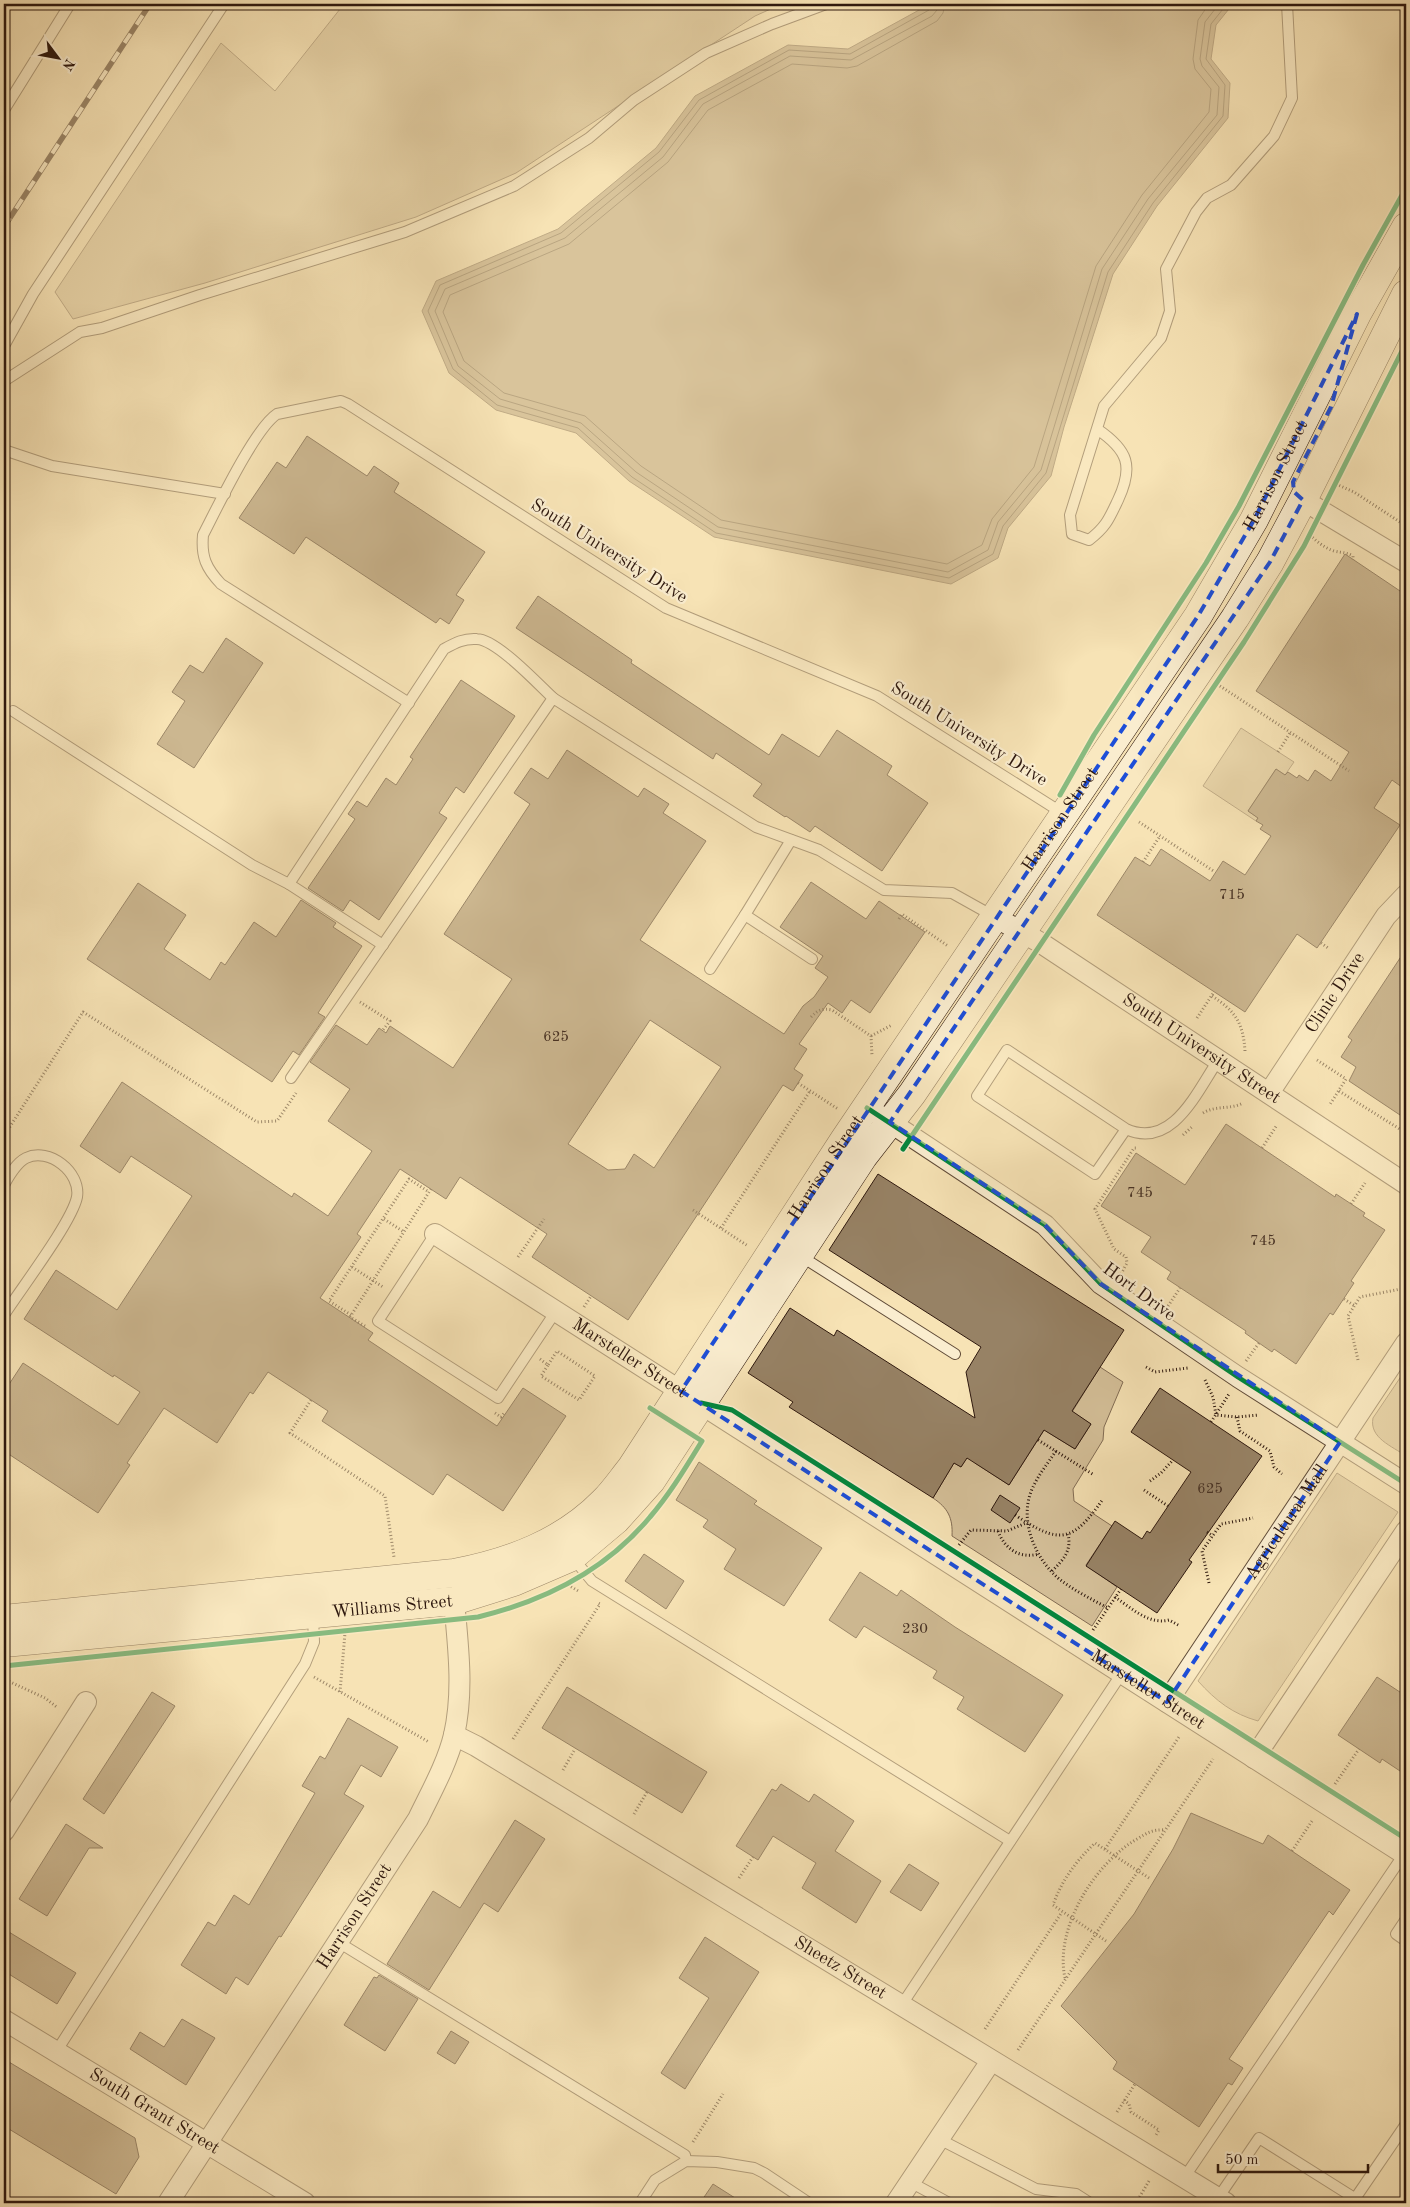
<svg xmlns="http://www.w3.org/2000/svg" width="1410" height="2207" font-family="'Old Standard TT',serif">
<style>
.green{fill:#d5c099;stroke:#826c54}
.water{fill:#b39e7c;stroke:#7e6850}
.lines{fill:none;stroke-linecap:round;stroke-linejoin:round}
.shore{stroke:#705b45;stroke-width:1}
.building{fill:#978265;stroke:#2e180e;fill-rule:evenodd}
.lane-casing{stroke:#604b38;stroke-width:12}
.street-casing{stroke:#604b38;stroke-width:22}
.secondary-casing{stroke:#2e180e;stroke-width:29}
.path{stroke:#2e180e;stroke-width:3;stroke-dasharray:1 2.5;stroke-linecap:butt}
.lane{stroke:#faedcf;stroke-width:10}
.street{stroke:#faedcf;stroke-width:20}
.secondary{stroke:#faedcf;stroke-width:28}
.rail-casing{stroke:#2e180e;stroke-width:5.5}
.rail{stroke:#faedcf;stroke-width:4;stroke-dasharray:11;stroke-linecap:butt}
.cycleway-casing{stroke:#faedcf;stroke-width:8}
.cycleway{stroke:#00873e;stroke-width:5}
.marked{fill:none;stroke:#1d4ed8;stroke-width:4;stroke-dasharray:10 6;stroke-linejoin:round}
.labels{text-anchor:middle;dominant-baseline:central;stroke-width:4.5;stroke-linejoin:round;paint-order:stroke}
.number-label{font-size:15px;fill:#483224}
.street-label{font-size:18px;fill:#2e180e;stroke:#faedcf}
</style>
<rect width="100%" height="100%" fill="#f7e3b5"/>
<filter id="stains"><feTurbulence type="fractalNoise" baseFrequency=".004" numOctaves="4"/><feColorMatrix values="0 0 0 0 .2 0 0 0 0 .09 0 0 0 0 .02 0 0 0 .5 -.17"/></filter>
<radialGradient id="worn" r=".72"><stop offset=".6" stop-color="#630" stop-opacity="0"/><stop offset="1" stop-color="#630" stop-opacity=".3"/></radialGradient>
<g class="green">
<polygon points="344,4 782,4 755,16 516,173 416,217 205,283 73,319 55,292 221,43 275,91"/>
<polygon points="1241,728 1294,762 1285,775 1276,769 1248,811 1258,818 1256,821 1203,786"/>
<path d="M1100 1367 1123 1382 1104 1427 1103 1440 1073 1489 1074 1501 1112 1526 1086 1565 1117 1587 1092 1626 952 1536C953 1518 948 1508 933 1498L954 1463 961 1467 993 1417 975 1463 1009 1485 1048 1424 1046 1431 1075 1449 1091 1424 1072 1412Z"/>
<path d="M1406 1369V1456C1392 1446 1369 1438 1373 1418Z"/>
<path d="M1337 1473 1398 1512 1258 1721C1233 1714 1216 1701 1198 1681Z"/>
</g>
<polygon class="water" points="930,4 1233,4 1216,25 1211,59 1230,83 1228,118 1157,206 1113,274 1064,427 1051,476 1008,528 998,558 951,584 714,537 629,481 576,433 496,410 449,373 422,311 436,281 558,229 656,148 695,96 788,45 848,49"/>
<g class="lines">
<g class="shore">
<polyline points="931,4 929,10 850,54 789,50 699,100 659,152 561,233 440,285 428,311 453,369 497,405 578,428 632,477 716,533 949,578 993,554 1003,526 1046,473 1108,272 1153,203 1223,116 1225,85 1206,59 1211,24 1227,4"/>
<polyline points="938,4 937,10 932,16 851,60 790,56 703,104 663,157 565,238 445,289 435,311 458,366 500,399 581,423 636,472 718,527 948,572 988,550 998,522 1041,470 1102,269 1148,199 1217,115 1219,87 1202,66 1200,59 1205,22 1219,4"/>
<polyline points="945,4 943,13 937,21 857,66 847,68 792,64 708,110 668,162 569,244 450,295 443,312 464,361 504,393 585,416 641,466 721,520 947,564 982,545 992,519 1034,467 1096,266 1142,195 1209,112 1211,89 1195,69 1193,59 1198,20 1209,4"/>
</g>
</g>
<g class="building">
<polygon points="307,436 367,476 374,466 399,483 394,492 485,552 456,595 464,600 449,624 440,618 436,623 306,537 294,554 239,518 277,462 286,468"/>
<polygon points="1345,554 1406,595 1406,790 1392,780 1374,808 1400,825 1317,948 1297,934 1245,1012 1097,915 1135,857 1150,866 1161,849 1210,881 1223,861 1245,875 1271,836 1260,829 1263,825 1256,821 1258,818 1248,811 1276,769 1285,775 1288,772 1297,778 1299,775 1308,781 1315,770 1331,781 1349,752 1256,691"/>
<polygon points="538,596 632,660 631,663 769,755 782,734 819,757 837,730 892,766 887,775 928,803 882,871 815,826 810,832 786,816 785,817 753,796 762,784 716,753 713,759 516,628"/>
<polygon points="226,638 263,663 194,768 157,744 185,701 172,692 190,665 203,673"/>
<polygon points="461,680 515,716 464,793 456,787 439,813 447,818 379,920 350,900 343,911 308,888 355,819 348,814 357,801 367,807 386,778 396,785 413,759 410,757"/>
<path d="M567 750 638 797 644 788 669 804 663 813 706 841 640 940 784 1034 803 1006 814 997 828 977 815 968 823 956 780 927 811 882 866 919 879 901 925 932 870 1013 851 1000 842 1013 828 1003 799 1044 807 1049 794 1069 803 1075 793 1091 783 1085 628 1320 532 1257 547 1234 460 1177 446 1199 400 1169 357 1234 361 1237 320 1298 373 1333 368 1340 497 1426 523 1388 566 1416 503 1511 447 1474 433 1495 322 1421 328 1411 268 1372 253 1394 250 1392 217 1443 164 1408 127 1463 130 1465 98 1513 4 1451V1392L23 1363 118 1425 140 1392 114 1375 113 1377 24 1319 56 1270 117 1310 192 1196 131 1156 120 1173 80 1146 122 1082 292 1197 294 1193 328 1216 372 1151 328 1121 350 1089 310 1062 336 1025 367 1045 379 1028 386 1033 390 1026 453 1068 512 979 444 934 530 804 514 793 531 768 548 779ZM650 1020 721 1067 654 1168 634 1154 625 1169 608 1170 568 1144Z"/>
<polygon points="138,883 186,915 164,949 210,980 221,962 225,965 254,922 276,937 301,900 336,923 333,927 362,946 318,1013 325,1017 299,1055 293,1051 272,1082 87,959"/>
<polygon points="1406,949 1406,1119 1349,1081 1356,1067 1341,1057 1352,1040 1348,1037"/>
<polygon points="1226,1124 1335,1197 1336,1194 1365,1213 1363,1216 1385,1230 1351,1281 1354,1283 1333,1315 1330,1313 1296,1364 1274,1349 1272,1352 1259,1343 1245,1333 1246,1331 1167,1279 1171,1272 1141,1252 1151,1237 1101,1206 1136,1153 1185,1185"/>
<polygon points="878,1174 1124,1330 1072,1411 1091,1424 1075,1449 1044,1430 1009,1485 967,1458 961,1467 954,1463 933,1498 789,1407 793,1402 748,1373 790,1308 834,1336 837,1330 975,1418 966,1372 981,1347 829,1250"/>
<polygon points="1160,1388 1262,1456 1189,1560 1192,1562 1157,1613 1086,1566 1115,1521 1142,1539 1147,1531 1150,1533 1191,1472 1131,1432"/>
<polygon points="699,1462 757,1501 754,1504 822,1548 784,1606 724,1569 736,1549 703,1527 708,1520 676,1500"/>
<polygon points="1000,1495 1020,1508 1010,1523 991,1510"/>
<polygon points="644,1554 684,1581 666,1609 625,1581"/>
<polygon points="860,1572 897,1596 901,1590 955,1627 1063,1695 1025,1752 957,1709 964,1697 933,1678 937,1671 864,1626 856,1638 829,1620"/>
<polygon points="1377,1677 1406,1696 1406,1775 1382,1759 1380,1763 1338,1735"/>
<polygon points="567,1687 707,1772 682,1813 542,1728"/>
<polygon points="152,1692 175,1706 104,1814 83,1799"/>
<polygon points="348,1718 398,1747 381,1777 361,1765 344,1794 364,1806 281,1937 279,1936 248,1985 236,1977 226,1994 181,1965 208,1922 215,1926 234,1895 249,1905 315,1793 302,1786 320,1756 325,1759"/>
<polygon points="781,1784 809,1802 814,1794 854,1821 835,1851 881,1881 856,1923 802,1888 816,1863 773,1836 758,1860 736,1846 772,1789 776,1791"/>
<polygon points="1191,1813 1263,1844 1268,1835 1350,1890 1333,1915 1329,1911 1229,2059 1243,2068 1232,2085 1228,2083 1199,2127 1113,2069 1117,2062 1061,2006 1134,1914 1173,1849"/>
<polygon points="515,1820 545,1839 498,1912 484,1903 429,1990 387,1964 433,1891 460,1908"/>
<polygon points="66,1824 103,1848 89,1848 47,1916 19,1899"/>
<polygon points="909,1864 939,1883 921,1911 890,1892"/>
<polygon points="4,1929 76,1973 57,2004 4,1971"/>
<polygon points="705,1937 759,1972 685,2089 661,2073 709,1998 679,1978"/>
<polygon points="379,1975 418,1999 385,2051 344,2025 374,1977 377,1978"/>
<polygon points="182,2019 215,2038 186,2085 130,2049 140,2032 164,2047"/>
<polygon points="451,2031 469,2042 455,2064 437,2053"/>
<polygon points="4,2059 135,2138 139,2157 116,2194 4,2126"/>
<polygon points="713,2184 743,2203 700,2203"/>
</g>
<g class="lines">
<defs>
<g id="lane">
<polyline points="4,110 70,4"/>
<polyline points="4,346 33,294 224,4"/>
<polyline points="4,381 80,332 102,328 200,295 405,232 514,186 589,138 634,100 706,53 772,24 826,4"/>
<path d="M1097 429C1128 450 1134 466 1118 500 1109 519 1106 527 1089 540L1072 534 1070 515 1104 406 1161 338 1170 311 1166 269 1196 212 1207 198 1231 185 1274 136 1292 98 1287 4"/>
<polyline points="4,450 52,466 225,494"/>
<path d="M409 703 221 584C206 568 201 557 203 535 217 508 255 428 277 414L341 401 348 404 666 608 877 696 1064 814"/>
<polyline points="13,711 252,865 289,884"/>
<polyline points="791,840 745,915 812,959"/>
<path d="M383 945 289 884 444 649C455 643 464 638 477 639 497 640 538 684 553 698"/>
<polyline points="710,969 745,915"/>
<polyline points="291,1078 553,698 756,827 819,850 884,890 952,893 995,917"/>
<path d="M1126 1129 1095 1174 977 1096 1007 1050 1126 1129C1173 1150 1197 1091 1219 1059"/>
<path d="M4 1185C9 1176 16 1163 26 1158 49 1147 81 1172 77 1197 72 1222 20 1290 4 1315"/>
<polyline points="435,1234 378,1321 498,1398 556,1311"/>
<polyline points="799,1255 955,1354"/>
<polyline points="573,1558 592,1581 1010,1841"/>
<polyline points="1406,1919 1396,1934 1406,1941"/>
<polyline points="338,1942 685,2155 686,2161"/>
<polyline points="901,2006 1122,1673"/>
<polyline points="56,2052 305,1664 314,1642 313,1616"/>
<polyline points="939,2139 1036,2189 1076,2194 1090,2203"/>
<polyline points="1184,2178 1404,1854"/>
<polyline points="910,2182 949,2203"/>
<polyline points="1218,2198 1259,2138 1356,2199"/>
<polyline points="640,2203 655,2180 686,2161 717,2162 754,2168 764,2173 809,2203"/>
<polyline points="1352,2203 1406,2124"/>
</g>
<g id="street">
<polyline points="1303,500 1406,562"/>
<path id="s1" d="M995 917 1041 943 1406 1184"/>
<path id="s2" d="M1269 1093 1386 916 1406 895"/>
<polyline points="879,1115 1045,1225 1101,1284 1238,1377 1406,1484"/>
<path id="s3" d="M435 1234 1406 1855"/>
<path id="s4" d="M1167 1702 1406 1343"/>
<path id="s5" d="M454 1735 476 1746 1226 2203"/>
<polyline points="1254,1758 1406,1531"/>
<polyline points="4,1831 86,1702"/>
<path id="s6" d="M4 2020 305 2203"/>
<path id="s7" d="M168 2203 418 1819C431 1792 447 1764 454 1735 464 1691 458 1645 454 1601"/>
<polyline points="896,2203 991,2061"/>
</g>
<g id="secondary">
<path id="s8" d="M4 1619 454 1573C510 1562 563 1543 604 1501 614 1491 622 1479 631 1468L844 1140 1198 616 1254 520 1357 314 1406 227"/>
<path id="s9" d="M4 1643 454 1601 514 1582 572 1557 616 1520 651 1481 863 1157 912 1094 1235 618 1270 562 1303 500 1406 294"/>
</g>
</defs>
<use href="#lane" class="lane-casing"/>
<use href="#street" class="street-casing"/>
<use href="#secondary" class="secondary-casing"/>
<g class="path">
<polyline points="1336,484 1354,492 1406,526"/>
<path d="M1310 535C1317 542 1325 548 1334 551 1342 553 1346 552 1353 556V560"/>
<polyline points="1217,684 1349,771"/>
<polyline points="1278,752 1290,733"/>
<polyline points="1139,822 1215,872"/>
<polyline points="1143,862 1160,836"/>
<polyline points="899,919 902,914 948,946"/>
<polyline points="1321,943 1328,948"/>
<path d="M1212 996C1235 1011 1243 1022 1245 1051"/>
<polyline points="360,1002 390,1021 383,1030"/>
<path d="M811 1017C818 1010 822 1008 832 1010L871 1036 872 1056"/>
<polyline points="1197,1018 1214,992"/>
<polyline points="871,1036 892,1025"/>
<polyline points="1317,1060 1346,1079 1329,1106"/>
<polyline points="798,1083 838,1109"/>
<polyline points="1339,1091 1406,1133"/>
<path d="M1203 1113C1216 1105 1230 1110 1243 1103"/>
<polyline points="1183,1135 1193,1126"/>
<polyline points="4,1136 83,1012 257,1122 277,1121 296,1093"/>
<polyline points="1262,1148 1277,1125"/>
<polyline points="1351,1204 1365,1183"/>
<polyline points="693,1210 748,1246"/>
<polyline points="384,1219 404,1232"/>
<polyline points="721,1228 810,1091"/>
<polyline points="518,1257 544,1219"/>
<polyline points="352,1267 383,1287"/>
<polyline points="1121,1274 1127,1263 1126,1257 1114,1249 1095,1209 1134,1148 1138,1148"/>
<polyline points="1344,1299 1355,1306"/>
<polyline points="1168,1306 1180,1288"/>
<polyline points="584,1307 591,1296"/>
<polyline points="351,1315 329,1301 409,1179 429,1192"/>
<polyline points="365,1326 350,1317 431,1189"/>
<polyline points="540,1359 548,1365 557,1351 595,1376 579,1400 541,1376 548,1365"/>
<polyline points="1358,1360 1348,1316 1360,1297 1406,1288"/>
<polyline points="1246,1361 1259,1343"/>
<polyline points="1146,1367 1155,1372 1188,1368"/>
<polyline points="1205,1380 1213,1397 1216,1415 1237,1417 1259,1415"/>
<polyline points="311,1400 290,1433 385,1496 394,1557"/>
<polyline points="495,1413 501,1417 505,1412"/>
<polyline points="1237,1417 1240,1431 1270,1451 1274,1467 1282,1474"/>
<polyline points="1211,1422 1229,1394"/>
<polyline points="1038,1440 1094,1475"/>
<path d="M1056 1451C1048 1463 1039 1474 1033 1487 1018 1518 1034 1557 1058 1578 1073 1590 1091 1599 1108 1608"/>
<polyline points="1150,1481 1161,1473 1173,1460"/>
<polyline points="1144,1490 1168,1506"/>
<path d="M1015 1515C1059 1544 1072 1544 1103 1499"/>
<path d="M998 1531C1005 1549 1019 1559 1039 1554"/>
<polyline points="1207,1532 1213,1536"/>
<polyline points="959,1545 971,1530 1007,1531 1026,1523"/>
<path d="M1052 1571C1063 1560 1072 1551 1068 1534"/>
<polyline points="1209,1583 1202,1551 1221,1524 1253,1518"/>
<polyline points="568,1585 580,1592"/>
<path d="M1115 1597C1131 1608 1149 1625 1169 1620L1180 1626"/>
<polyline points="1093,1630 1121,1589"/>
<polyline points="4,1677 6,1680 45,1698 58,1708"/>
<polyline points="314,1677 429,1742"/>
<polyline points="340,1692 345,1633"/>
<polyline points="513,1739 600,1604 598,1603"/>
<polyline points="563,1770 575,1749"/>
<polyline points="1335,1784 1359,1749"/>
<polyline points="634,1814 647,1792"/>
<polyline points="1105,1849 1179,1737"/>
<polyline points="1292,1851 1312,1821"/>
<polyline points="739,1878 753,1857"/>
<path d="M1106 1941 1053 1905C1062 1880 1076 1861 1095 1843L1149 1878"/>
<path d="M1065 1978C1054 1928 1095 1863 1137 1839 1147 1833 1153 1829 1165 1830"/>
<polyline points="985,2029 1062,1912"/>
<polyline points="1018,2050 1213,1759"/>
<polyline points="1124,2100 1129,2104 1131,2112 1159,2130 1156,2135"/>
<polyline points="1117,2112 1135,2084"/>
<polyline points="693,2142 723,2094"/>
<polyline points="1136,2203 1149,2181"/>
</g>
<use href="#lane" class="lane"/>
<use href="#street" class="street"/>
<use href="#secondary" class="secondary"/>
<defs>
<polyline id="rail" points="4,227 150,4"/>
</defs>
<use href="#rail" class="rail-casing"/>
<use href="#rail" class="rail"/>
<defs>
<g id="cycleway">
<polyline points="1060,795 1094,735 1206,563 1239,506 1363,265 1406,188"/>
<polyline points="867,1108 1045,1225 1101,1284 1238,1377 1406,1484"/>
<polyline points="903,1149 1244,642 1304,546 1406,343"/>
<polyline points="701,1403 732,1410 1406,1839"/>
<path d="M4 1666 478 1617C544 1601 606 1570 650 1517 670 1494 686 1467 702 1441L650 1408"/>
</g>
</defs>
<use href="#cycleway" class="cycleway-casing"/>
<use href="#cycleway" class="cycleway"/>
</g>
<path d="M0 0H1410V2207H0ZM1357 314 1331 407 1293 482 1294 492 1303 500 1270 562 890 1122 1045 1225 1101 1284 1340 1442 1167 1702 681 1391 1198 616 1254 520Z" fill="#f7e3b5" fill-opacity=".55" fill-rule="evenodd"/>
<path class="marked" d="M1357 314 1331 407 1293 482 1294 492 1303 500 1270 562 890 1122 1045 1225 1101 1284 1340 1442 1167 1702 681 1391 1198 616 1254 520Z"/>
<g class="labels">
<g class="number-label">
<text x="1232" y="895">715</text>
<text x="556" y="1037">625</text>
<text x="1140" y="1193">745</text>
<text x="1263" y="1241">745</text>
<text x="1210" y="1489">625</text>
<text x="915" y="1629">230</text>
</g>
<g class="street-label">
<text stroke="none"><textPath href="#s8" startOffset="1848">Harrison Street</textPath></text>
<text transform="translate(609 551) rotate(32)">South University Drive</text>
<text transform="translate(969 734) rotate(32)">South University Drive</text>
<text stroke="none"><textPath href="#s8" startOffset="1442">Harrison Street</textPath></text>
<text stroke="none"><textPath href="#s2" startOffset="120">Clinic Drive</textPath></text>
<text stroke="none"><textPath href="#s1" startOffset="245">South University Street</textPath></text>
<text stroke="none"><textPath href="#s8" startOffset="1022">Harrison Street</textPath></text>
<text transform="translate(1139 1292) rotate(36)">Hort Drive</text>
<text stroke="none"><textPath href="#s3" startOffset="231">Marsteller Street</textPath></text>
<text stroke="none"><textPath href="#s4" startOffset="216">Agricultural Mall</textPath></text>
<text stroke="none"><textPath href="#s9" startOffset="390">Williams Street</textPath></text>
<text stroke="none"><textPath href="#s3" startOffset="846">Marsteller Street</textPath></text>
<text stroke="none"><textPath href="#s7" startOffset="342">Harrison Street</textPath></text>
<text stroke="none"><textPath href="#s5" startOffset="451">Sheetz Street</textPath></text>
<text stroke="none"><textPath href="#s6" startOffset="176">South Grant Street</textPath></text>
</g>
</g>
<rect width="1410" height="2207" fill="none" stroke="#f7e3b5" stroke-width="20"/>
<rect x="5" y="5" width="1400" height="2197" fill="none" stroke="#2e180e" stroke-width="2.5"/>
<rect x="10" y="10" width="1390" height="2187" fill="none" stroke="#2e180e"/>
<g transform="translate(58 58) rotate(122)" stroke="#faedcf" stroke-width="4" paint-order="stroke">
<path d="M0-4L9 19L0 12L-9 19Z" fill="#2e180e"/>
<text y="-8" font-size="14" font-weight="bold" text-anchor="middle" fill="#2e180e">N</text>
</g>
<path d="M1218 2164v8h150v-8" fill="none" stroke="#2e180e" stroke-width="2.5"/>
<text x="1225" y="2164" font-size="15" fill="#2e180e" stroke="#faedcf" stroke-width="4" paint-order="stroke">50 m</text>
<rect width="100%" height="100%" filter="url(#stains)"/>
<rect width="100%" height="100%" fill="url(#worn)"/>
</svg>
